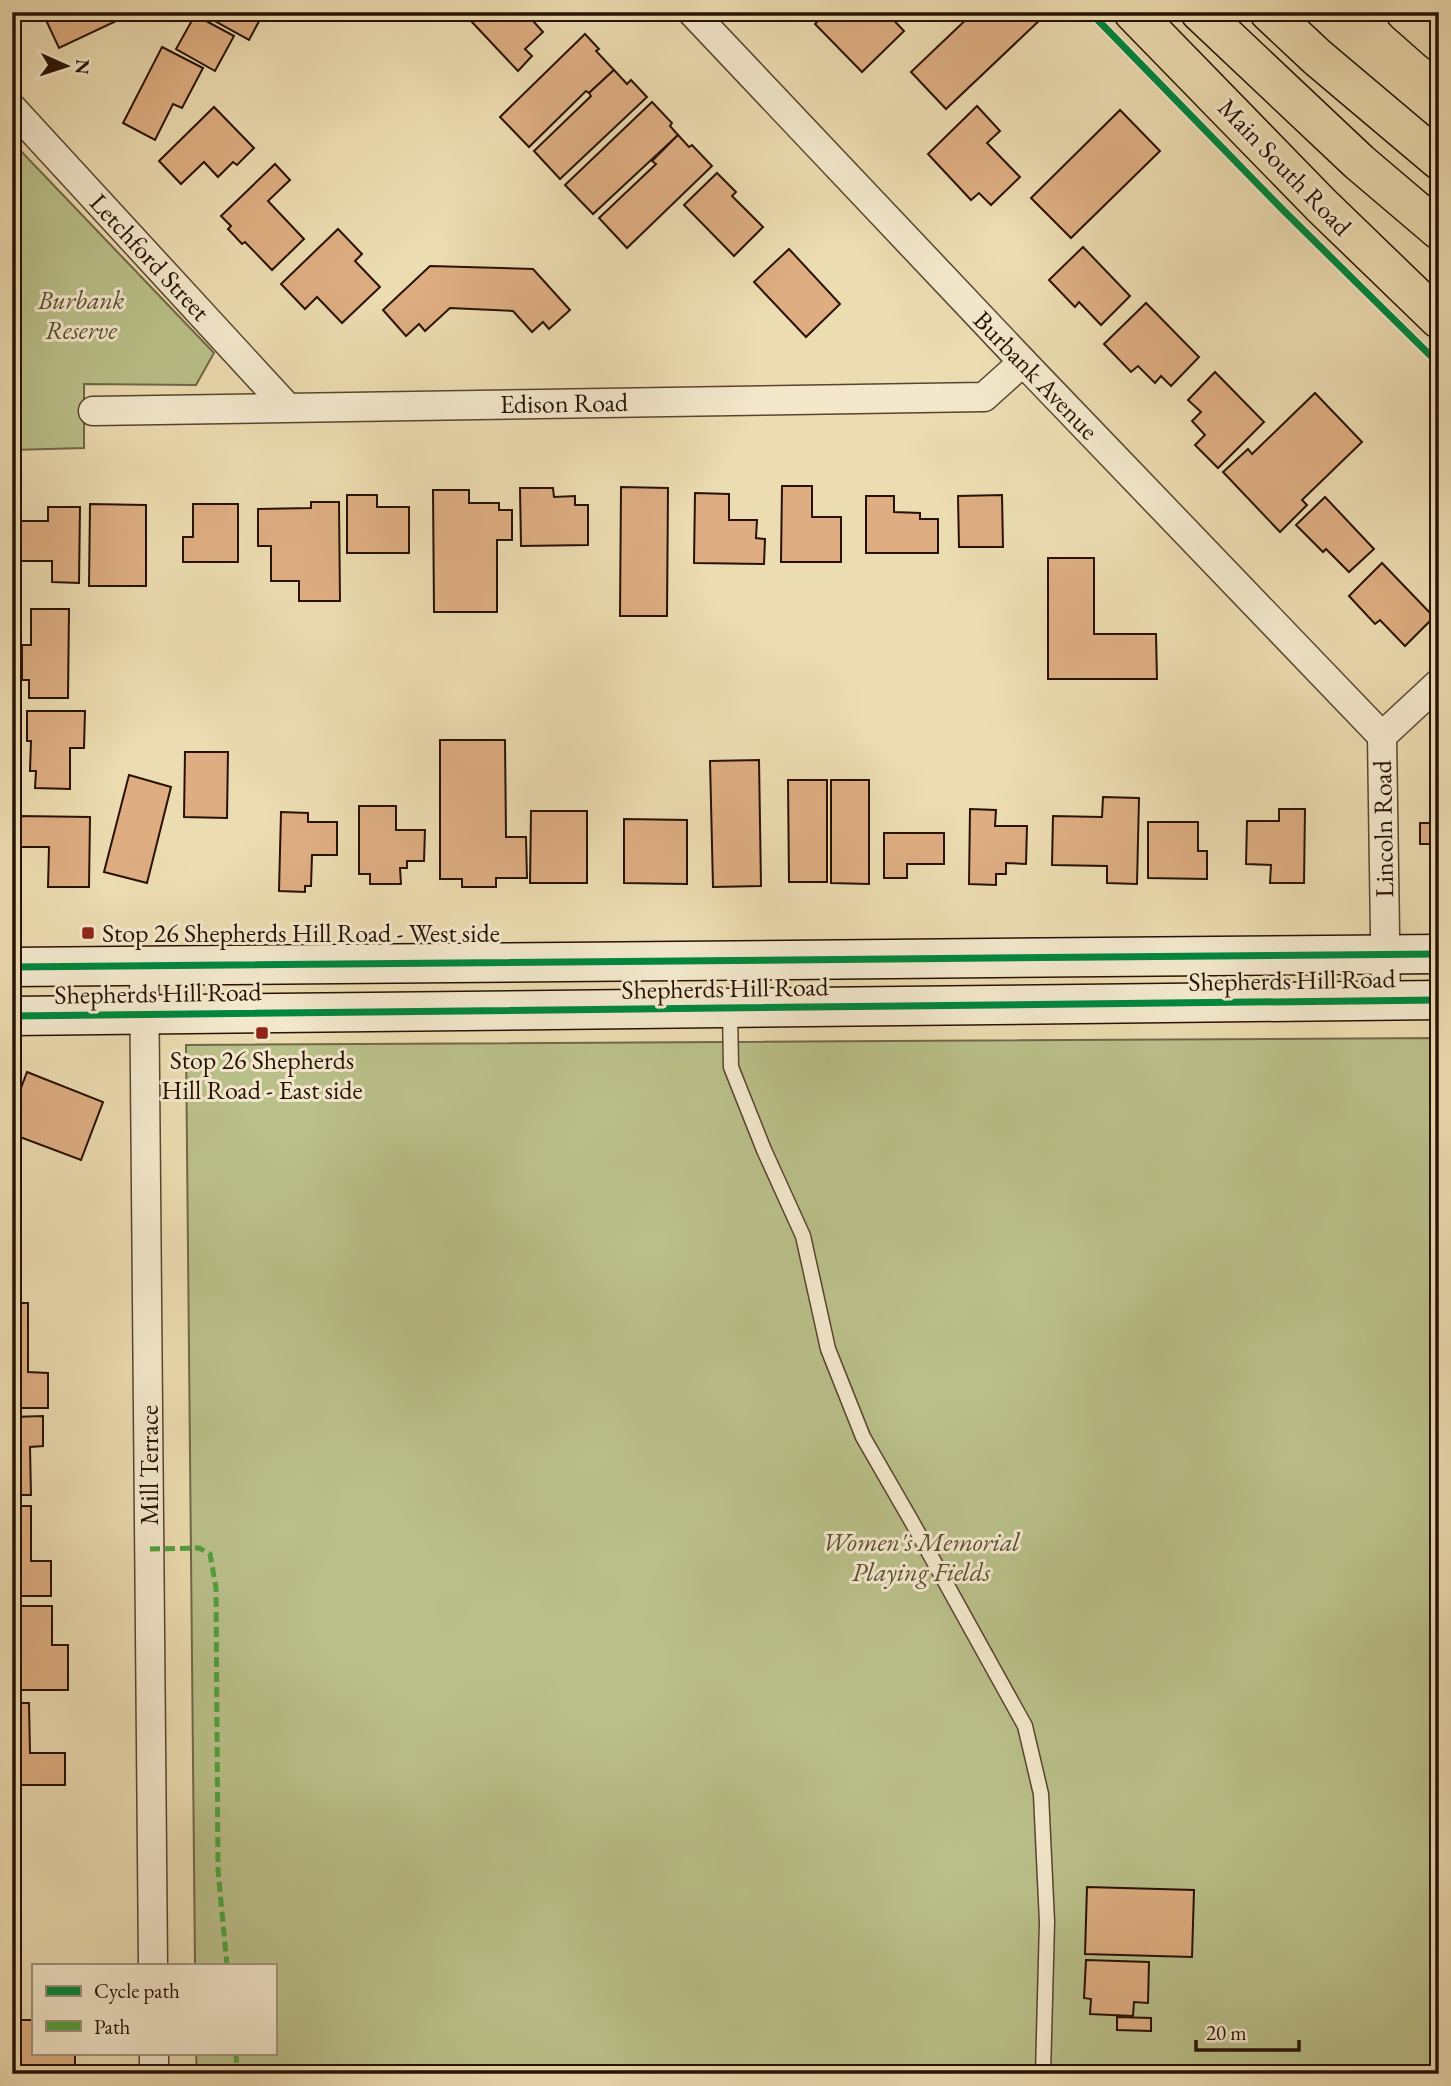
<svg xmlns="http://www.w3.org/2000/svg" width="1451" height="2086" font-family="'EB Garamond',serif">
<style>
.green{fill:#bac08a;stroke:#716847;stroke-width:2}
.building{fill:#deae82;stroke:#281104;stroke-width:2}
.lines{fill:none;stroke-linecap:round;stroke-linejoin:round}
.service-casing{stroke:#59442f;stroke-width:17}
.minor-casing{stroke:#59442f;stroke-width:31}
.secondary-casing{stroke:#281104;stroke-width:41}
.trunk-casing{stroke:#281104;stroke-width:41}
.motorway-casing{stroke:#281104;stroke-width:41}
.service{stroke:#f3e8cc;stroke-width:14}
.minor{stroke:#f3e8cc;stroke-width:28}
.secondary{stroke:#f3e8cc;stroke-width:38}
.trunk{stroke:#ecdcb1;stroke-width:38}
.motorway{stroke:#ecdcb1;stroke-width:38}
.quiet{stroke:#51a03d;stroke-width:5;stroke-dasharray:10 5;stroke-linecap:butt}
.cycleway-casing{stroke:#f3e8cc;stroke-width:11}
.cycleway{stroke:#00873e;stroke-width:7}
.poi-dot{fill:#8f2418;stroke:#f3e8cc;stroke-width:2.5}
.labels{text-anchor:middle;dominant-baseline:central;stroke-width:6;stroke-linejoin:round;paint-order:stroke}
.street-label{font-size:26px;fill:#281104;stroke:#f3e8cc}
.park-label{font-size:26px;font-style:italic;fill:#5b4e33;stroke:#f3e8cc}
.poi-label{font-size:26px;fill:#281104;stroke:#f3e8cc;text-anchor:start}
</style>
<rect width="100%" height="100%" fill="#ecdcb1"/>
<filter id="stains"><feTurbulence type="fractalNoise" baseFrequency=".00286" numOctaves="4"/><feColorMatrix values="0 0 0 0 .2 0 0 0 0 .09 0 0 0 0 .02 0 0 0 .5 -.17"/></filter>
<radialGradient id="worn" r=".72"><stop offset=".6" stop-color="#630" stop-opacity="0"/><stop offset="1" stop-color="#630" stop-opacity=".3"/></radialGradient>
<g class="green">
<polygon points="12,149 19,149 214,353 196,385 84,384 84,448 12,450"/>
<polygon points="1439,1038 1439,2074 197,2074 196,2053 275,2053 275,1965 195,1965 186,1045"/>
</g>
<g class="building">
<polygon points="56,12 130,12 131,14 59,48 45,18"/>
<polygon points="213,12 264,12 249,40 209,18"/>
<polygon points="481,12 525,12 543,32 525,49 532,56 518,71 471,21"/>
<polygon points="826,12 886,12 904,31 862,72 815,24"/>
<polygon points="974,12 1036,12 1042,18 946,109 911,72"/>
<polygon points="195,15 234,36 215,71 176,49"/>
<polygon points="585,34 599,49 596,51 614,70 589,93 586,91 529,147 500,117"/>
<polygon points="162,47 203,68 182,108 173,104 155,140 123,123"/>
<polygon points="614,70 627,84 631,80 647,97 560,179 534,151 591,96 589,93"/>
<polygon points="652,102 672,123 670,126 678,135 593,214 565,185"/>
<polygon points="977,106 1000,131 987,143 1020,177 991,205 979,193 971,200 928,154"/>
<polygon points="214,107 254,148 237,165 233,162 218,177 204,162 181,184 159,161"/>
<polygon points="1120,110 1160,151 1071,238 1031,198"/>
<polygon points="678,135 689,147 692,145 712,166 627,248 599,218 656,164 652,161"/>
<polygon points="275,164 290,180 268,201 304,239 272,270 245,242 242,244 228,229 231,226 221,216"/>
<polygon points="717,173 736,192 732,196 763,227 734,256 684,205"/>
<polygon points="338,229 362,254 355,261 380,287 342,323 317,297 305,309 281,284"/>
<polygon points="1083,247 1130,296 1101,325 1079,302 1075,307 1049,280"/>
<polygon points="789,249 840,304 806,337 754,282"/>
<polygon points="430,266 533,269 570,310 549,329 543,322 532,332 513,311 450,308 425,331 419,324 406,336 383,310"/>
<polygon points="1146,303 1199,357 1171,386 1161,376 1155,383 1138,366 1131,372 1104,344"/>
<polygon points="1215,372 1264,422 1218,468 1195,445 1205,435 1192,421 1201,412 1188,400"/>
<polygon points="1315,393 1362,442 1302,500 1307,505 1280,532 1223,472 1248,449 1252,454"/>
<polygon points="782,486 812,486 812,517 841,517 841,562 781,562"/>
<polygon points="621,487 668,488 667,616 620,616"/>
<polygon points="520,488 553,488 554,497 575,496 575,505 588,505 588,545 521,546"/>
<polygon points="433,490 469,490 469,503 499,503 499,510 512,510 512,540 497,540 497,612 434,612"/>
<polygon points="695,493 729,494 729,520 757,520 756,538 765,539 764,564 694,563"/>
<polygon points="347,495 377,495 377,507 409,507 409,553 347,553"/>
<polygon points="1002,495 1003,547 959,547 958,496"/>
<polygon points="866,496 894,496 894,512 920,513 920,519 938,519 938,553 866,553"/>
<polygon points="1325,497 1374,549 1349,572 1326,549 1323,552 1296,525"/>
<polygon points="311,502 339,502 340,601 299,601 299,581 271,581 271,546 258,546 258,509 311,508"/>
<polygon points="90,504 146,505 146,586 89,586"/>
<polygon points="193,504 238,504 238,562 183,562 183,537 193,537"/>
<polygon points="48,507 80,507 79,583 52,582 52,561 14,561 15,521 48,521"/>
<polygon points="1048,558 1094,558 1094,634 1156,634 1157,679 1048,679"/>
<polygon points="1382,563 1434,617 1405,646 1380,620 1375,624 1349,596"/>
<polygon points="31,609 69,609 68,698 29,698 29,680 22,680 22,645 31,645"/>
<polygon points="27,711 85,711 84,748 70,748 70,789 35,788 36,771 30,771 31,741 27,741"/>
<polygon points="440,740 505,740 506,837 526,837 527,878 496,878 496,887 462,887 462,879 440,879"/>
<polygon points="185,752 228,752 227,818 184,817"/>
<polygon points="759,760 761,886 713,887 710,761"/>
<polygon points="129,775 171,787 147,883 104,872"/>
<polygon points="788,780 827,780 827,882 789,882"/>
<polygon points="831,780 869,780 869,884 831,883"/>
<polygon points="1103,797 1139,798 1137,884 1107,883 1107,866 1052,865 1053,816 1102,817"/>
<polygon points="359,806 396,806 396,830 425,830 424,861 407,861 407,868 400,868 401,884 370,884 370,874 359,874"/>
<polygon points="970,809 996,810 995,826 1027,826 1026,864 1006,863 1006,874 996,874 996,885 969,884"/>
<polygon points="1279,809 1305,809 1304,883 1270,883 1271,865 1246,864 1247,821 1279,821"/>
<polygon points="531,811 587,811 587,883 530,883"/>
<polygon points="281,812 308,813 308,822 337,822 337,855 312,855 311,886 305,886 305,892 279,891"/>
<polygon points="19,816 90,817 89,887 48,887 49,847 18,847"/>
<polygon points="624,819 687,820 687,884 624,883"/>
<polygon points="1148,822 1198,822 1198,851 1207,851 1207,879 1148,878"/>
<rect x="1420" y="823" width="19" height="21"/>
<polygon points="884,833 944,833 944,864 907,864 907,878 884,878"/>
<polygon points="27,1072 103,1102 81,1160 12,1134 12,1112"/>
<polygon points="12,1286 20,1286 19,1303 28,1303 28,1372 48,1373 48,1408 12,1408"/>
<polygon points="43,1416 43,1446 30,1447 31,1495 12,1495 12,1417"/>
<polygon points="12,1506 31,1506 31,1561 51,1561 51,1596 12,1596"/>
<polygon points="12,1606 52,1606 52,1645 68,1645 68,1690 12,1690"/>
<polygon points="12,1703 29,1703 30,1753 65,1753 65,1785 12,1785"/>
<polygon points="1087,1887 1194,1890 1192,1957 1085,1954"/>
<polygon points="1086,1960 1149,1962 1148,2003 1134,2002 1133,2016 1090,2014 1091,1999 1084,1998"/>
<polygon points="1117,2017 1151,2018 1151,2031 1117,2030"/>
<polygon points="15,2020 33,2020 33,2053 75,2053 75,2074 12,2074 12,2052 15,2052"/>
</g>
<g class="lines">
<defs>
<polyline id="service" points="730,1010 731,1067 764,1150 803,1236 828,1349 863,1437 912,1522 1025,1726 1041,1794 1047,1922 1043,2074"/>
<g id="minor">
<polyline points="692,12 1023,362 1382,736"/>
<polyline points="12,108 287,407"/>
<polyline points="93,411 984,397 1023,362"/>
<polyline points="144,966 153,1965"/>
<polyline points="1386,1000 1382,736 1439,683"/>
<polyline points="154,2053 154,2074"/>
</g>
<g id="secondary">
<polyline points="12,967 1439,954"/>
<polyline points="12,1016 1439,1000"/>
</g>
<polyline id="trunk" points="1133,12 1321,205 1439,319"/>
<g id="motorway">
<polyline points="1200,12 1359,162 1439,230"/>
<polyline points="1269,12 1317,57 1439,160"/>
<polyline points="1405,12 1439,42"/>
</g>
</defs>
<use href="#service" class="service-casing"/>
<use href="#minor" class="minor-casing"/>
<use href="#secondary" class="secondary-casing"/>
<use href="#trunk" class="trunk-casing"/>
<use href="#motorway" class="motorway-casing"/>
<use href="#service" class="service"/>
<use href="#minor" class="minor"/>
<use href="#secondary" class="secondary"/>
<use href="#trunk" class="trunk"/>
<use href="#motorway" class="motorway"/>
<g class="quiet">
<polyline points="150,1549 199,1548 210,1554 216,1588 218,1870 227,1965"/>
<polyline points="236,2053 237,2074"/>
</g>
<defs>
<g id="cycleway">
<polyline points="1090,12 1284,211 1439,364"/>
<polyline points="12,967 1439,954"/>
<polyline points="12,1016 1439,1000"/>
</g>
</defs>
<use href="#cycleway" class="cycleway-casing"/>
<use href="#cycleway" class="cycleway"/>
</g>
<g class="poi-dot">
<rect x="81" y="926" width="14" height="14" rx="3.5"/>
<rect x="255" y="1026" width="14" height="14" rx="3.5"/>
</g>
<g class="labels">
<g class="street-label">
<text transform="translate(1285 167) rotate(46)">Main South Road</text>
<text transform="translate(150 257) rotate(47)">Letchford Street</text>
<text transform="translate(1036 375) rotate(46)">Burbank Avenue</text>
<text transform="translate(564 403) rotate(-1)">Edison Road</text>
<text transform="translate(1383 829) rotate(-91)">Lincoln Road</text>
<text transform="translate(1292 980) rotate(-1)">Shepherds Hill Road</text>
<text transform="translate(725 988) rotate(-1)">Shepherds Hill Road</text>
<text transform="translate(158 993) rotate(-1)">Shepherds Hill Road</text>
<text transform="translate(149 1465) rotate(-90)">Mill Terrace</text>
</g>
<g class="park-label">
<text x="81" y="300">Burbank<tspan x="81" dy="30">Reserve</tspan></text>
<text x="921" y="1542">Women's Memorial<tspan x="921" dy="30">Playing Fields</tspan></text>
</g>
<g class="poi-label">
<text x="102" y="933">Stop 26 Shepherds Hill Road - West side</text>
<text x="262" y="1060" text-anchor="middle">Stop 26 Shepherds<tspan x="262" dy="30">Hill Road - East side</tspan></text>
</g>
</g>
<rect width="1451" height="2086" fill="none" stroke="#ecdcb1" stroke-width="42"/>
<rect x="14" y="14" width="1423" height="2058" fill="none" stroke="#281104" stroke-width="3.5"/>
<rect x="21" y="21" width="1409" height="2044" fill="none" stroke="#281104" stroke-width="2"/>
<rect x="32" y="1964" width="245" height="91" fill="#f3e8cc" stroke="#a2927c" stroke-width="2"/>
<rect x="46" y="1986" width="35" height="10" fill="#00873e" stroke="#a2927c" stroke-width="2"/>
<text x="94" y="1998" font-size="21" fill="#281104">Cycle path</text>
<rect x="46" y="2021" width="35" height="10" fill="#51a03d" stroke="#a2927c" stroke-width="2"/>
<text x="94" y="2034" font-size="21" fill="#281104">Path</text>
<g transform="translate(66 66) rotate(93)" stroke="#f3e8cc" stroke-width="5" paint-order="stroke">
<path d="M0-5L12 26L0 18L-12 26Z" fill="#281104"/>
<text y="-10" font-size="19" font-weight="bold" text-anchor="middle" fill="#281104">N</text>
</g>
<path d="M1196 2040v10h103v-10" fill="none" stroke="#281104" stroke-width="3.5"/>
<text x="1206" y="2040" font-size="21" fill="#281104" stroke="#f3e8cc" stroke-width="5" paint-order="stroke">20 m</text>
<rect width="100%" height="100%" filter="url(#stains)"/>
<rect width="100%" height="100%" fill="url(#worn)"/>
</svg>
